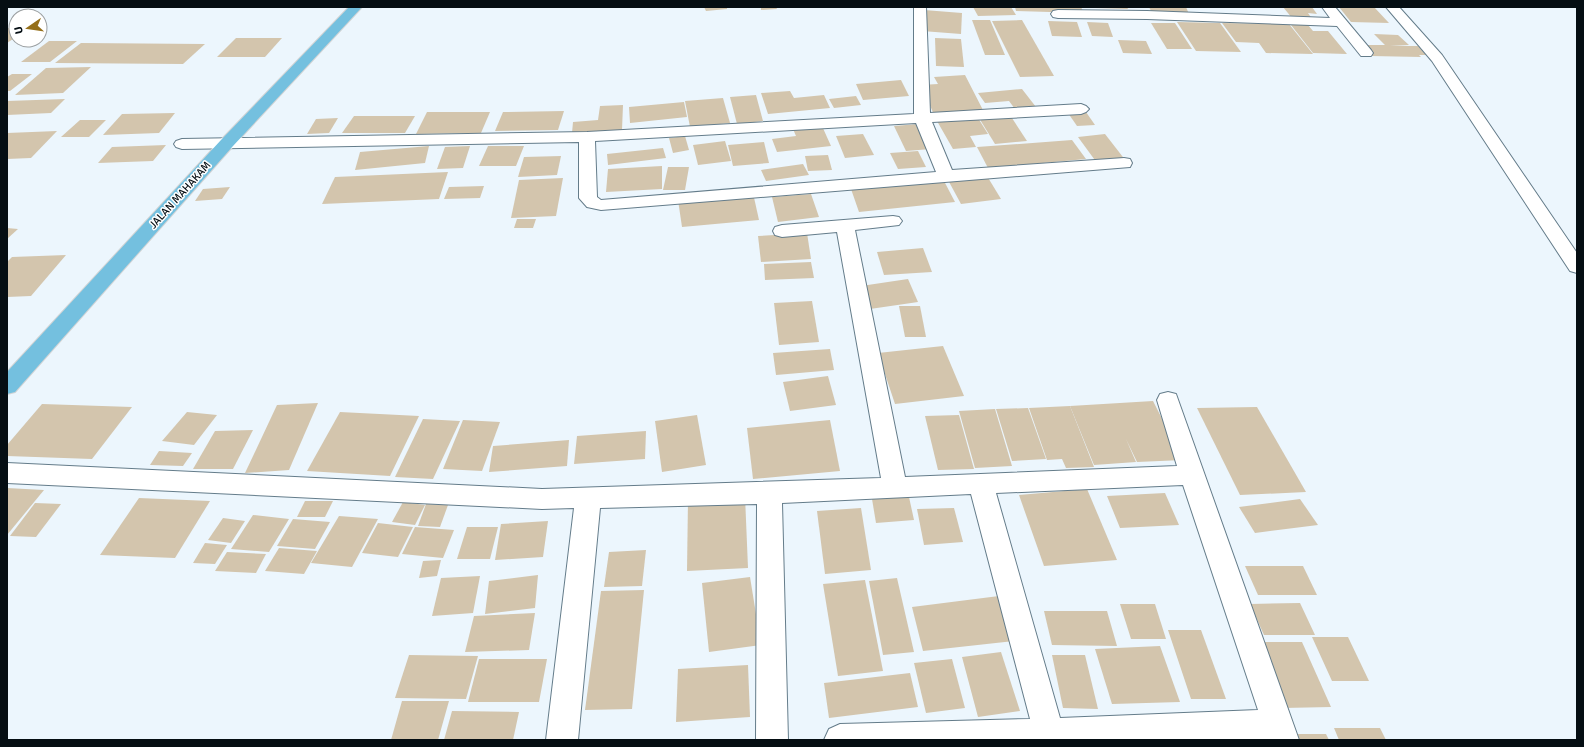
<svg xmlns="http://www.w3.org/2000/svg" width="1584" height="747" font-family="Signika,sans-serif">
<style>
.building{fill:#d3c5ad}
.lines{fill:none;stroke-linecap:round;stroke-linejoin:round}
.minor-casing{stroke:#647c8a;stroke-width:2}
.major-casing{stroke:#d2d4d5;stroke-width:2}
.minor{fill:#fff;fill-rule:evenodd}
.major{fill:#74c0df;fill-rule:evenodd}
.labels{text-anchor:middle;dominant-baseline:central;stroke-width:3;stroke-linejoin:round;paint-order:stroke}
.street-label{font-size:11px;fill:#050e13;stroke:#fff}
</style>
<rect width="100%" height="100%" fill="#ecf6fd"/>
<g class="building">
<polygon points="704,7 727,7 727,9 706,11"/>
<polygon points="761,7 776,7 777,9 761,10"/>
<polygon points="973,7 1011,7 1016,15 978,16"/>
<polygon points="1015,7 1081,7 1084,13 1016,11"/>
<polygon points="1095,7 1127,7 1128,9 1095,8"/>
<polygon points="1149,7 1186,7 1189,14 1152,13"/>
<polygon points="1283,7 1312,7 1317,14 1308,13 1312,19 1292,18"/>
<polygon points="1339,7 1374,7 1389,23 1351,22"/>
<polygon points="924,10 962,13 961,34 922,31"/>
<polygon points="972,20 990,20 1005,55 985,55"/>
<polygon points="1022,20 1054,76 1020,77 992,21"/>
<polygon points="1048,21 1077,22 1082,37 1052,36"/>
<polygon points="1087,22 1108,23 1113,37 1092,36"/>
<polygon points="1177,22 1220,23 1241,52 1196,51"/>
<polygon points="1151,23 1175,23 1192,49 1167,49"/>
<polygon points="1222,23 1289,24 1313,54 1266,53 1259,43 1236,42"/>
<polygon points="1291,25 1308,25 1313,31 1328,31 1347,54 1313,53"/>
<polygon points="7,28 16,28 16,37 7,43"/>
<polygon points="1374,34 1398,35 1409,45 1390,46 1418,46 1426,55 1419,55 1421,57 1371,56 1362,45 1385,45"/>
<polygon points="236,38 282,38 265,57 217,57"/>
<polygon points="935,38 961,39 964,67 936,66"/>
<polygon points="1118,40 1146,41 1152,54 1123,53"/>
<polygon points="49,41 77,41 50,62 21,62"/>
<polygon points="81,43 205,44 183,64 55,63"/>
<polygon points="91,67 63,93 15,95 46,68"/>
<polygon points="12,74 32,74 10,91 7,91 7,77"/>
<polygon points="965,75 985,114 935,117 921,85 938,84 934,77"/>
<polygon points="901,80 909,96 863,100 856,84"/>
<polygon points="1022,89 1036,107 1015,109 1009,101 985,103 978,93"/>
<polygon points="790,91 794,98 824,95 830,108 768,114 761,93"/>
<polygon points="756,95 763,121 737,124 730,97"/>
<polygon points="856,96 861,105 834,108 829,99"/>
<polygon points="723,98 730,123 690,127 685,101"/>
<polygon points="65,99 51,113 7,115 7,101"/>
<polygon points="684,102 687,117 630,123 629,107"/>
<polygon points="623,105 622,130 572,133 573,122 598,120 600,106"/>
<polygon points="564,111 558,130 495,131 503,112"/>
<polygon points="427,112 490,112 481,133 416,134"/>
<polygon points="1086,112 1095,125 1077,126 1068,113"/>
<polygon points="175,113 159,133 103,135 122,114"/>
<polygon points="1010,115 1027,141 995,144 979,118"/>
<polygon points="354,116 415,116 405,133 342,133"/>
<polygon points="338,118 329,133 307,134 316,119"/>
<polygon points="978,118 988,134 970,136 976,147 953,149 937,121"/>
<polygon points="80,120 106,120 89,137 61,137"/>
<polygon points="918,124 931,149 906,151 894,126"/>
<polygon points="822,126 831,146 777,152 772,139 796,136 793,129"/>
<polygon points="57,131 31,158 7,159 7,133"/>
<polygon points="863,134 874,155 845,158 836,136"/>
<polygon points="1105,134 1126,161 1097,163 1078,137"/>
<polygon points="685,136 689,150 673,153 669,138"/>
<polygon points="1072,140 1086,159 988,168 977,147"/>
<polygon points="725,141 731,161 698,165 693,145"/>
<polygon points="764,142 769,163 733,166 728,145"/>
<polygon points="166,145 153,161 98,163 112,147"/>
<polygon points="429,146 425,163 355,170 360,152"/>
<polygon points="470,146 463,168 437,169 445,147"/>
<polygon points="488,146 524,146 516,166 479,166"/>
<polygon points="663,148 666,158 608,165 607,154"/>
<polygon points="918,151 926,167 898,169 890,153"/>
<polygon points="828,155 832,170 808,171 805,156"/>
<polygon points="561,156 557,175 518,177 524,157"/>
<polygon points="803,164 809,175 766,181 761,170"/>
<polygon points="662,166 662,189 606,192 608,169"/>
<polygon points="668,167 689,167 685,190 663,190"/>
<polygon points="448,172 439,199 322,204 335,177"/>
<polygon points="987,176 1001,199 961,204 948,180"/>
<polygon points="563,178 556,216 511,218 519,180"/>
<polygon points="944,181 955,202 859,212 851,189"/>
<polygon points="484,186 480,198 444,199 449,187"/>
<polygon points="230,187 222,199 195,201 203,189"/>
<polygon points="753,193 759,220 682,227 678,200"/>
<polygon points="811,194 819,217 778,222 772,197"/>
<polygon points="517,219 536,219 533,228 514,228"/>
<polygon points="7,228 18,229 7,239"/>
<polygon points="807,233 811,259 761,262 758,236"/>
<polygon points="923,248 932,272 884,275 877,252"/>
<polygon points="66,255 31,296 7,297 7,262 12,257"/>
<polygon points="811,262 814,278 765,280 764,264"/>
<polygon points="908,279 918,302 870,309 861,286"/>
<polygon points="812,301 819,342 779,345 774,303"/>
<polygon points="899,306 920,306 926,337 905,337"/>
<polygon points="943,346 964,396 895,404 878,353"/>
<polygon points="830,349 834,370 776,375 773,353"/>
<polygon points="828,376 836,405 790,411 783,382"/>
<polygon points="1153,401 1183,460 1137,462 1126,439 1136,462 1094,465 1070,406"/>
<polygon points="318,403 289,470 245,473 277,405"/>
<polygon points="42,404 132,407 92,459 7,456 7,445"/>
<polygon points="1070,406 1094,467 1066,468 1062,459 1047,460 1029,408"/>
<polygon points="1257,407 1306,492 1240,495 1197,408"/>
<polygon points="1028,408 1046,459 1012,461 996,409"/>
<polygon points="995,409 1012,466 975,468 959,411"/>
<polygon points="187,412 217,415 194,445 162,441"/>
<polygon points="340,412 419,416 390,476 307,471"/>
<polygon points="697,415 706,465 662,472 655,421"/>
<polygon points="959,415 974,469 938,470 925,416"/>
<polygon points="423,419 460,421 433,479 395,477"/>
<polygon points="463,420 500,422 482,471 443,469"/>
<polygon points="830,420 840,471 753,479 747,428"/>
<polygon points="253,430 233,469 193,469 215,431"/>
<polygon points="646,431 645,459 574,464 577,436"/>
<polygon points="569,440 567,466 489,472 493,446"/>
<polygon points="159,451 192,453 183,466 150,465"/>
<polygon points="7,488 44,490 7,535"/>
<polygon points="1087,489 1117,560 1044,566 1019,495"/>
<polygon points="1165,493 1179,525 1120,528 1107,496"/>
<polygon points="745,496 748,568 687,571 688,499"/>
<polygon points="909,497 914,520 876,523 872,499"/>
<polygon points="139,498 210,501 175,558 100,555"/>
<polygon points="1300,499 1318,525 1255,533 1239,507"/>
<polygon points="305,501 333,501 325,517 297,517"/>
<polygon points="403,502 425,505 415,525 392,522"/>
<polygon points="35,503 61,504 36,537 10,536"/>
<polygon points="426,504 448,505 440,527 418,526"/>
<polygon points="861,508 871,570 825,574 817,511"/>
<polygon points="954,508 963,542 924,545 917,509"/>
<polygon points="253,515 289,519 269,552 231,549"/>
<polygon points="339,516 378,519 352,567 311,563"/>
<polygon points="223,518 245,521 231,543 208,540"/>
<polygon points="293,519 330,522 315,549 277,546"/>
<polygon points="548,521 543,557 495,560 501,524"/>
<polygon points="378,523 413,527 398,557 362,553"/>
<polygon points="415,527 454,530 443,558 402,554"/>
<polygon points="467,527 498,527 490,559 457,559"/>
<polygon points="205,543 227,545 215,564 193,563"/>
<polygon points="279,548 317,551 304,574 265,571"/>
<polygon points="646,550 642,586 604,587 609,552"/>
<polygon points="227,552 266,554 256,573 215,571"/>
<polygon points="441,560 437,576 419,578 423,561"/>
<polygon points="1245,566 1303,566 1317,595 1258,595"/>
<polygon points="538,575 535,608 485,614 489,581"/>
<polygon points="480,576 473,613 432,616 441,578"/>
<polygon points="750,577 761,645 709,652 702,583"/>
<polygon points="897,578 914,652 883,655 869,581"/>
<polygon points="865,580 883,671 838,676 823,584"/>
<polygon points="644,590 632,709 585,710 601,591"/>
<polygon points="999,596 1014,641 923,651 912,607"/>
<polygon points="1300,603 1315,635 1264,635 1250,604"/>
<polygon points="1120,604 1155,604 1166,639 1131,639"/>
<polygon points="1044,611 1107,611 1117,646 1052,645"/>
<polygon points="535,613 529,650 465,652 474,616"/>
<polygon points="1168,630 1201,630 1226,699 1191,699"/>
<polygon points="1312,637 1348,637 1369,681 1332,681"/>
<polygon points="1256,642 1302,642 1331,707 1283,708"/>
<polygon points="1160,646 1180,702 1112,704 1095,649"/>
<polygon points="1001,652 1020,711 978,717 962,657"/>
<polygon points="409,655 478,656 466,699 395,698"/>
<polygon points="1052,655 1085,655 1098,709 1063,708"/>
<polygon points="479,659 547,659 539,702 468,702"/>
<polygon points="952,659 965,708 926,713 914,663"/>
<polygon points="748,665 750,717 676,722 678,669"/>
<polygon points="910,673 918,707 829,718 824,683"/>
<polygon points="402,701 449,701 438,740 391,740"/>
<polygon points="452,711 519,712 513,740 444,740"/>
<polygon points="1334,728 1380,728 1386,740 1339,740"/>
<polygon points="1288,734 1326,734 1329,740 1290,740"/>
</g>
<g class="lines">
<defs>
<g id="minor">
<path d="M914 7H926L930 113 1081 104 1086 106 1089 109 1086 112 1081 114 932 122 952 170 1124 158 1130 159 1132 163 1130 167 601 210 587 207 579 198V142L182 149 176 147 174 144 176 141 182 139 587 132 914 114ZM916 123 936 172 601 200 597 197 595 141Z"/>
<polygon points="1322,7 1335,7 1371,50 1373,53 1371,56 1361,56 1337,26 1147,19 1058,18 1053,17 1051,14 1053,11 1058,10 1147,11 1330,18"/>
<polygon points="1386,7 1399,7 1442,55 1577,253 1577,273 1570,271 1432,61"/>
<path d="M893 216 899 217 902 221 899 225 855 230 905 477 1177 466 1157 400 1160 394 1168 392 1176 394 1299 740H824L829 729 840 724 1030 719 971 494 782 503 788 740H756L757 504 600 508 578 740H546L574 508 542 509 7 483V463L542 489 881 478 837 232 782 237 775 235 773 231 775 227 782 225ZM1183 485 1258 710 1060 718 996 493Z"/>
</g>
<polygon id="major" points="349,7 362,7 233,146 15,392 7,394 7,372 221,140"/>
</defs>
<use href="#minor" class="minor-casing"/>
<use href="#major" class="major-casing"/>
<use href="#minor" class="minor"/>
<use href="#major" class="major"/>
</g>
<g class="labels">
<g class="street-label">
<text transform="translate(180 195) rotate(-48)">JALAN MAHAKAM</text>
</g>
</g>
<rect width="1584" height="747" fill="none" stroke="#050e13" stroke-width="16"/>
<g transform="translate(28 28) rotate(257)"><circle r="19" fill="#ffffff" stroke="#9b9fa1"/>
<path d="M0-3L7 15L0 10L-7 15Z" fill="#956f19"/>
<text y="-6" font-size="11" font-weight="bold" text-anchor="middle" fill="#050e13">U</text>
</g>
</svg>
